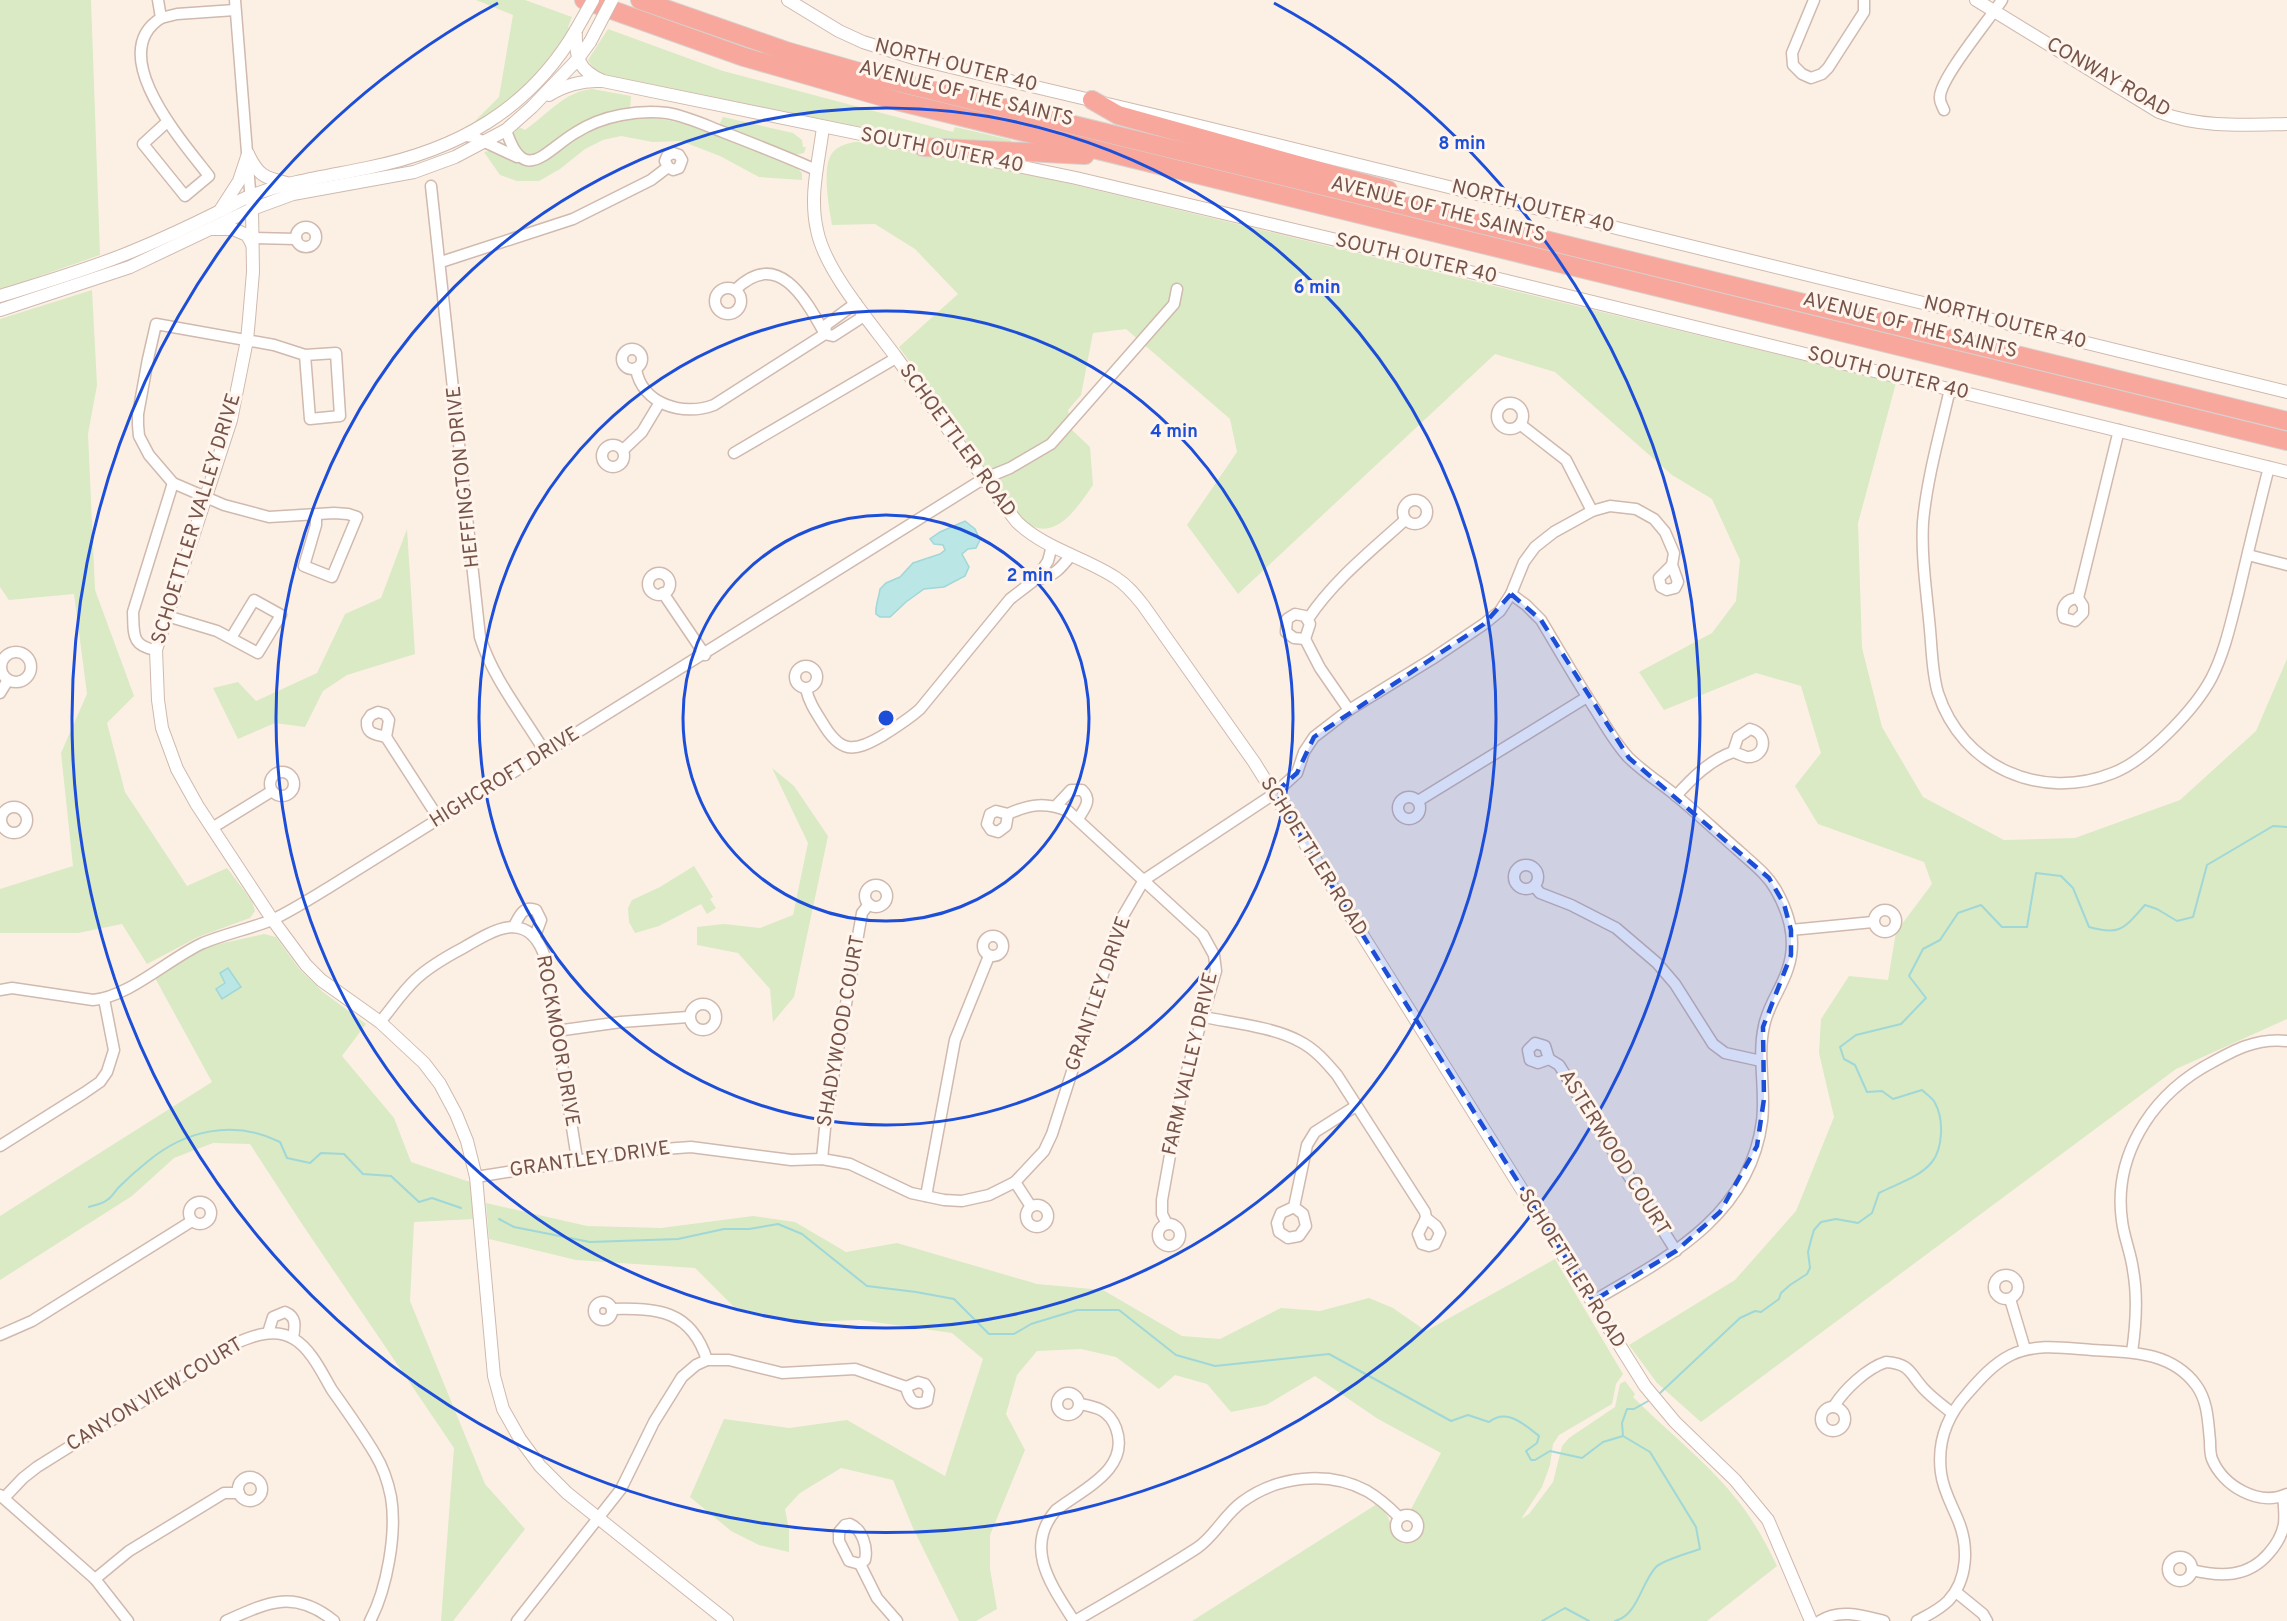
<svg xmlns="http://www.w3.org/2000/svg" width="2287" height="1621" font-family="Overpass,sans-serif">
<style>
.green{fill:#d9eac4}
.water{fill:#bae6e6;stroke:#a0d7d8;stroke-width:1.5}
.lines{fill:none;stroke-linecap:round;stroke-linejoin:round}
.stream{stroke:#a0d7d8;stroke-width:2}
.minor-casing{stroke:#d0b9ae;stroke-width:13}
.tertiary-casing{stroke:#d0b9ae;stroke-width:14}
.motorway-casing{stroke:#d9cfcc;stroke-width:20}
.minor{stroke:#fff;stroke-width:10}
.tertiary{stroke:#fff;stroke-width:12}
.motorway{stroke:#f7a79c;stroke-width:18}
.tertiary-bridge-casing{stroke:#d0b9ae;stroke-width:14;stroke-linecap:butt}
.tertiary-bridge{stroke:#fff;stroke-width:12}
.marked{fill:#1d4ed8;fill-opacity:0.2;stroke:#1d4ed8;stroke-width:4.5;stroke-dasharray:12 8;stroke-linejoin:round}
.ring{fill:none;stroke:#1d4ed8;stroke-width:3}
.labels{text-anchor:middle;dominant-baseline:central;stroke-width:6;stroke-linejoin:round;paint-order:stroke}
.street-label{font-size:20px;fill:#76544a;stroke:#fff5ec}
.centre{fill:#1d4ed8;stroke:#fff5ec;stroke-width:3}
.ring-label{font-size:18px;text-anchor:middle;font-weight:bold;fill:#1d4ed8;stroke:#fff5ec;stroke-width:6;stroke-linejoin:round;paint-order:stroke}
</style>
<rect width="100%" height="100%" fill="#fcf0e5"/>
<g class="green">
<polygon points="0,0 91,0 100,255 0,290"/>
<polygon points="476,0 525,0 572,17 568,27 571,30 527,85 503,108 468,130 465,127 474,122 499,97 513,15"/>
<polygon points="608,29 723,71 953,132 955,127 1011,140 1011,146 939,141 900,135 607,75 594,69 588,60"/>
<path d="M592 89 631 96 630 109C605 113 581 120 561 136 552 144 542 156 530 155 522 155 518 145 513 140L514 133 519 127 525 130C547 115 565 91 592 89Z"/>
<path d="M635 117C694 118 744 146 797 168L802 173V180L759 177 720 156 681 141 653 142 621 136 603 140 585 149 560 169 539 181H517L500 175 484 152 494 150 512 161 534 165C571 141 590 125 635 117Z"/>
<polygon points="723,117 793,133 802,140 803,147 806,147 804,153 795,155 789,153 719,125"/>
<path d="M854 142H868L1046 178 1896 383 1858 523 1862 648 1882 727 1923 797 2004 840 2075 838 2180 800 2256 731 2287 659V1019L2176 1069 1701 1422 1657 1383 1629 1345 1735 1280 1796 1211 1834 1117 1819 1053 1821 1019 1849 976 1888 980 1896 932 1932 884 1924 862 1818 824 1795 786 1821 753 1801 686 1756 673 1664 710 1639 672 1712 633 1736 601 1740 560 1712 499 1672 475 1555 372 1495 354 1238 594 1187 525 1237 452 1230 419 1126 329 1093 333 1081 395 1068 410 1072 430 1090 447 1093 485C1080 503 1059 539 1032 526 1027 524 1022 518 1018 514L899 347 958 294 915 249 875 224 832 225C829 208 821 165 833 152 838 146 846 144 854 142Z"/>
<polygon points="92,290 97,385 88,434 95,590 134,696 107,723 125,792 187,886 227,868 252,901 255,911 250,918 198,937 147,964 122,924 78,933 0,933 0,889 73,866 61,753 87,694 74,594 9,600 0,587 0,319"/>
<polygon points="407,529 415,654 347,675 323,691 305,727 275,723 238,739 213,688 238,682 256,701 317,673 345,614 381,598"/>
<polygon points="772,768 794,786 828,836 794,997 773,1022 770,989 738,953 697,945 697,927 724,924 760,928 793,915 808,843"/>
<polygon points="694,866 713,897 710,899 716,908 707,914 701,904 659,926 635,933 629,922 628,908 632,900 660,887"/>
<polygon points="264,934 276,937 300,970 323,992 366,1024 342,1056 394,1118 411,1162 470,1182 474,1219 414,1222 410,1301 485,1484 525,1529 453,1621 441,1621 454,1448 302,1224 250,1144 213,1143 174,1158 132,1196 0,1280 0,1216 212,1082 154,976 194,953 210,946"/>
<path d="M486 1203 587 1226 661 1228 753 1216 795 1222 846 1252 897 1243 1037 1284 1103 1290 1182 1336 1220 1339 1281 1308 1320 1311 1369 1298 1393 1308 1426 1331 1555 1259 1623 1374 1616 1384 1612 1404 1559 1435 1553 1444 1550 1465 1542 1487 1521 1519 1529 1514 1553 1482 1562 1446 1569 1438 1615 1407 1620 1384 1625 1381 1635 1394 1633 1397C1669 1433 1711 1465 1742 1506 1756 1525 1767 1545 1777 1566L1707 1621H1192L1377 1504C1395 1519 1388 1530 1402 1542 1424 1542 1426 1530 1417 1513L1410 1511 1441 1453 1378 1419 1315 1376 1266 1405 1231 1412 1207 1384 1175 1375 1159 1389 1116 1357 1081 1349 1037 1351 1017 1375 1006 1414 1025 1450 990 1535V1569L997 1609 976 1621H959L913 1528 893 1480 841 1468 800 1493 785 1509 789 1530V1552L759 1545 731 1531 690 1497 724 1419 789 1428 847 1420 945 1476 983 1359 952 1333 860 1320 804 1322 735 1308 695 1268 576 1260 489 1239Z"/>
</g>
<g class="water">
<path d="M965 521 975 529 980 540 976 548 968 549 962 554 969 567 965 576 944 587 924 589 906 602 890 617H880L876 614C875 605 879 598 880 589L886 583 900 577 913 563 940 554 945 550 943 545 934 544 930 539 940 532Z"/>
<polygon points="228,968 241,987 222,999 216,989 225,983 220,973"/>
</g>
<g class="lines">
<g class="stream">
<path d="M89 1207C95 1205 102 1204 107 1200 112 1197 115 1191 119 1187 128 1178 137 1170 147 1162 185 1130 234 1119 280 1142L287 1158 310 1163 321 1153 344 1154 363 1174 391 1176 419 1202 432 1198 461 1208"/>
<path d="M499 1219 514 1227 590 1242 678 1239 724 1229H749L778 1224 802 1234 867 1286 916 1292 954 1299 989 1334H1014L1031 1324 1077 1310H1119L1176 1355 1215 1366 1329 1354 1451 1421 1468 1415 1489 1422C1507 1408 1524 1424 1539 1436L1537 1443 1526 1451 1531 1460H1535L1550 1451 1582 1458 1603 1442 1623 1436"/>
<path d="M1659 1394 1740 1318 1755 1311 1761 1312 1779 1299 1781 1293 1790 1285 1807 1274 1810 1268 1808 1252 1811 1240 1814 1230 1821 1222 1836 1219 1858 1223 1872 1213 1879 1193C1896 1184 1919 1178 1932 1162 1943 1148 1944 1119 1935 1103 1933 1098 1926 1094 1922 1090L1893 1099 1882 1091 1867 1092 1855 1065 1844 1059 1840 1047 1856 1035 1901 1024 1926 998 1909 976 1923 949 1940 940 1958 913 1981 905 2002 927H2027L2036 873 2061 876 2073 888 2089 927C2121 936 2124 928 2145 905L2157 909 2177 921 2193 917 2207 865 2273 826 2287 827"/>
<polyline points="1542,1621 1565,1608 1589,1621"/>
<path d="M1615 1621C1638 1615 1641 1583 1656 1567 1663 1560 1689 1553 1700 1549L1696 1527 1650 1452 1623 1436 1622 1423 1627 1409H1634L1650 1400"/>
</g>
<defs>
<g id="minor">
<path d="M158 0 161 18C104 54 183 142 209 176L185 196 143 144 167 122"/>
<polyline points="235,0 251,203"/>
<polyline points="1814,0 1792,53 1793,65 1802,74 1811,78 1822,74 1828,68 1864,12 1864,0"/>
<polyline points="161,18 177,14 235,10"/>
<path d="M1944 110C1942 105 1939 102 1940 96 1942 76 1989 20 2002 0"/>
<path d="M506 130C524 186 545 151 575 133 589 124 605 118 621 115 636 112 652 111 667 113 686 116 705 125 723 132 754 144 785 156 816 170"/>
<polyline points="466,136 474,137 517,157"/>
<path d="M431 186 480 637C493 679 523 715 545 752"/>
<circle cx="306" cy="237" r="10"/>
<polyline points="252,238 296,239"/>
<polyline points="441,262 573,219 651,180 668,167 673,170 679,168 682,160 679,155 673,153 667,156 665,161 668,167"/>
<circle cx="728" cy="301" r="13"/>
<path d="M735 290C778 248 805 298 825 334"/>
<polyline points="825,334 826,325 856,303"/>
<circle cx="632" cy="359" r="10"/>
<polyline points="305,355 310,419 340,416 336,353 305,355 274,345 156,324 148,359 138,414 138,425 139,436 149,455 173,483 224,505 269,517 334,513 348,514 357,517 332,577 304,566 316,525 316,515"/>
<path d="M636 369C642 404 683 417 714 405L825 334 833 336 864 316"/>
<path d="M1950 389C1940 433 1927 478 1923 522 1921 558 1927 595 1930 630 1932 651 1932 673 1938 693 1962 767 2041 802 2113 773 2147 760 2196 708 2212 677 2225 651 2231 622 2238 595 2248 552 2258 510 2269 467"/>
<circle cx="1510" cy="416" r="13"/>
<polyline points="1521,425 1566,460 1592,511"/>
<circle cx="613" cy="456" r="11"/>
<polyline points="623,450 642,432 660,402"/>
<polyline points="734,453 896,358"/>
<circle cx="1415" cy="512" r="12"/>
<polyline points="2248,555 2287,565"/>
<polygon points="1672,565 1678,582 1675,588 1667,590 1661,587 1659,578"/>
<circle cx="659" cy="584" r="11"/>
<path d="M1036 579C1052 579 1062 567 1071 555"/>
<polyline points="663,593 705,655"/>
<path d="M1511 594 1526 605 1541 620C1559 650 1576 680 1595 709 1605 725 1615 743 1628 757 1642 771 1659 782 1674 794 1696 812 1717 832 1739 851 1752 863 1767 874 1776 890 1789 913 1797 941 1788 968 1782 988 1768 1005 1764 1026 1757 1057 1766 1089 1762 1121 1750 1216 1667 1258 1593 1301"/>
<path d="M2078 598C2066 599 2060 607 2064 618L2075 621 2083 613V606L2078 598 2119 430"/>
<polygon points="1295,614 1305,616 1310,624 1305,639 1294,638 1286,632 1287,619"/>
<polyline points="167,616 217,631 258,653 281,615 254,600 231,638"/>
<path d="M1308 619C1334 580 1371 551 1405 520"/>
<polyline points="1305,639 1320,668 1349,710"/>
<path d="M156 650C131 646 134 634 133 612L173 483"/>
<circle cx="16" cy="667" r="15"/>
<circle cx="806" cy="677" r="11"/>
<path d="M806 689C809 702 815 711 822 722 840 753 853 753 882 736 896 727 909 719 920 709L1010 599 1036 579 1048 561 1052 546"/>
<polyline points="0,693 8,680"/>
<path d="M378 712 385 714 389 720 386 737C376 734 366 735 367 721L371 715Z"/>
<path d="M1750 729C1770 734 1765 758 1747 757 1743 756 1737 753 1733 752L1738 737Z"/>
<polyline points="386,737 439,819"/>
<circle cx="282" cy="784" r="12"/>
<path d="M1676 796C1692 778 1710 760 1733 752"/>
<circle cx="1409" cy="808" r="11"/>
<polyline points="1418,801 1587,697"/>
<path d="M1056 806 1071 790H1082C1093 800 1084 809 1078 819"/>
<circle cx="14" cy="820" r="13"/>
<polygon points="996,811 1008,814 1006,826 998,832 991,830 987,824 990,814"/>
<path d="M1008 814C1030 804 1046 802 1068 811L1203 935 1214 955 1216 971 1182 1088 1162 1200V1214L1167 1224"/>
<polyline points="212,828 272,791"/>
<circle cx="1526" cy="877" r="12"/>
<circle cx="876" cy="896" r="11"/>
<polyline points="1535,887 1540,893 1571,905 1616,928 1657,963 1675,984 1713,1044 1725,1053 1761,1061"/>
<circle cx="1885" cy="921" r="11"/>
<path d="M514 926C519 917 523 905 536 910L541 920 535 936"/>
<polyline points="1791,930 1873,922"/>
<circle cx="993" cy="946" r="10"/>
<path d="M0 990 12 988 93 1000C129 997 168 959 203 943 225 934 249 929 272 920 291 911 310 899 328 888L983 479 1010 468 1051 444 1174 304 1177 289"/>
<circle cx="703" cy="1017" r="13"/>
<path d="M1204 1017C1233 1023 1273 1027 1299 1041 1315 1049 1326 1062 1337 1075L1425 1212 1426 1218"/>
<path d="M380 1022C392 1008 402 992 416 979 430 966 446 957 463 948 495 929 528 909 545 957L577 1159"/>
<polyline points="556,1031 621,1022 688,1017"/>
<polygon points="1535,1043 1545,1046 1549,1059 1538,1063 1530,1060 1528,1050"/>
<polyline points="1549,1059 1559,1065 1676,1251"/>
<polyline points="0,1146 84,1093 100,1082 107,1072 114,1050 104,999"/>
<polyline points="822,1159 826,1118 862,913 869,904"/>
<polyline points="476,1177 637,1151 691,1147 791,1160 822,1159 839,1162 850,1164 911,1193 944,1200 962,1201 989,1195 1015,1182 1044,1151 1052,1134 1116,934 1123,916 1144,880 1274,794 1297,773 1304,752 1314,737 1349,710 1432,659 1484,624 1500,611 1511,594 1524,562 1535,547 1554,532 1592,511 1610,506 1636,509 1654,519 1665,532 1674,553 1672,565"/>
<polyline points="1015,1182 1030,1205"/>
<polyline points="926,1196 955,1040 989,956"/>
<circle cx="200" cy="1213" r="11"/>
<circle cx="1037" cy="1216" r="11"/>
<polyline points="1294,1207 1307,1145 1315,1132 1356,1106"/>
<polygon points="1294,1207 1303,1214 1306,1226 1299,1236 1288,1238 1279,1232 1277,1223 1281,1213"/>
<polygon points="1426,1218 1436,1226 1440,1233 1435,1244 1429,1246 1422,1244 1418,1234"/>
<circle cx="1169" cy="1235" r="11"/>
<circle cx="2006" cy="1287" r="12"/>
<polyline points="2010,1299 2025,1349"/>
<circle cx="603" cy="1311" r="9"/>
<path d="M612 1309C658 1308 691 1310 707 1360"/>
<path d="M268 1333 273 1317 285 1312C297 1317 295 1326 293 1338"/>
<polyline points="0,1335 32,1321 192,1221"/>
<path d="M2132 1352C2136 1325 2138 1297 2133 1270 2131 1253 2124 1238 2122 1221 2113 1158 2149 1100 2202 1068 2229 1053 2254 1037 2287 1041"/>
<path d="M918 1382 925 1384 929 1390 927 1401C913 1407 909 1399 906 1387Z"/>
<circle cx="1068" cy="1404" r="11"/>
<path d="M1834 1406C1845 1389 1867 1368 1886 1362 1910 1364 1909 1372 1923 1388 1931 1397 1942 1405 1952 1413"/>
<circle cx="1833" cy="1419" r="12"/>
<circle cx="250" cy="1489" r="12"/>
<polyline points="0,1495 95,1579 128,1621"/>
<path d="M4 1498 23 1478 37 1467 234 1344C252 1336 275 1327 294 1339 311 1349 322 1373 332 1390 347 1411 362 1432 375 1454 383 1467 388 1482 391 1497 397 1533 387 1589 370 1621"/>
<circle cx="1407" cy="1526" r="11"/>
<path d="M850 1524C862 1529 868 1547 865 1560L860 1564 849 1561 839 1541V1532L845 1525Z"/>
<circle cx="2180" cy="1569" r="12"/>
<polyline points="860,1564 877,1598 897,1621"/>
<path d="M2192 1570C2220 1577 2248 1578 2269 1553 2276 1545 2282 1535 2284 1524 2285 1515 2284 1505 2283 1496"/>
<polyline points="95,1579 129,1551 224,1493 239,1493"/>
<polyline points="1956,1592 1983,1614 1987,1621"/>
<path d="M226 1621C268 1602 294 1589 334 1621"/>
<polyline points="517,1621 621,1489 654,1422 682,1377 696,1365 707,1360 729,1360 782,1373 855,1369 906,1387"/>
<path d="M1074 1621C1052 1586 1023 1548 1056 1510 1083 1489 1131 1469 1116 1428 1109 1410 1097 1407 1080 1404"/>
<path d="M1075 1621C1116 1597 1157 1574 1197 1548 1215 1536 1224 1515 1242 1502 1277 1476 1328 1470 1367 1491 1379 1498 1389 1507 1399 1517"/>
<path d="M1820 1621C1840 1608 1864 1616 1884 1621"/>
<path d="M1917 1621C1928 1615 1939 1610 1948 1601 1968 1580 1969 1546 1958 1520 1952 1505 1943 1490 1941 1473 1937 1443 1947 1416 1967 1394 1980 1379 1993 1364 2011 1355 2036 1343 2065 1348 2092 1350 2129 1352 2171 1351 2196 1385 2208 1401 2208 1422 2210 1441 2210 1447 2210 1454 2212 1459 2223 1486 2259 1507 2287 1494"/>
</g>
<g id="tertiary">
<polyline points="788,0 839,31 863,42 917,59 1175,120 2287,392"/>
<path d="M1976 0 2159 112C2200 128 2244 125 2287 124"/>
<path d="M576 30C575 56 577 70 603 81L929 148"/>
<path d="M549 95C563 86 583 80 600 81"/>
<path d="M823 127C819 161 809 195 817 230 825 271 871 323 896 357 936 412 975 468 1017 522 1045 549 1084 557 1116 578 1127 585 1135 595 1143 605L1254 762 1645 1386 1675 1422 1735 1480 1768 1520 1811 1621"/>
<path d="M248 154C258 175 264 178 287 183"/>
<polyline points="970,156 1076,178 1454,268 2287,472"/>
<polyline points="221,209 239,181 248,154"/>
<polyline points="252,209 253,272 249,319 247,340 231,420 156,650 158,700 162,728 177,769 197,805 272,919 306,965 321,980 380,1022 424,1063 440,1084 456,1114 467,1141 476,1177 494,1376 503,1409 520,1439 540,1466 567,1493 727,1621"/>
<polyline points="213,229 233,229 247,235 252,244"/>
<path d="M0 296C45 282 90 269 133 251 162 239 192 225 220 211 231 206 241 199 253 195 290 181 328 176 367 168 457 150 529 110 576 30"/>
<polyline points="0,310 130,267 252,209 293,194 414,172 455,157 506,130 532,107 577,60 590,42"/>
</g>
<g id="motorway">
<polyline points="584,0 744,57 897,101 2287,441"/>
<polyline points="640,0 786,51 877,77 2287,421"/>
<polyline points="1092,100 1118,115 1388,190"/>
<polyline points="923,147 1085,155"/>
</g>
</defs>
<use href="#minor" class="minor-casing"/>
<use href="#tertiary" class="tertiary-casing"/>
<use href="#motorway" class="motorway-casing"/>
<use href="#minor" class="minor"/>
<use href="#tertiary" class="tertiary"/>
<use href="#motorway" class="motorway"/>
<defs>
<g id="tertiary-bridge">
<polyline points="576,30 593,0"/>
<polyline points="590,42 612,0"/>
</g>
</defs>
<use href="#tertiary-bridge" class="tertiary-bridge-casing"/>
<use href="#tertiary-bridge" class="tertiary-bridge"/>
</g>
<path class="marked" d="M1511 594 1541 620 1629 758 1769 878 1784 904 1791 930V955L1763 1027 1764 1099 1757 1146 1720 1212 1676 1251 1593 1301 1274 794 1297 773 1314 737 1484 624Z"/>
<g class="ring">
<circle cx="886" cy="718" r="203"/>
<circle cx="886" cy="718" r="407"/>
<circle cx="886" cy="718" r="610"/>
<path d="M1274 3A814 814 0 1 1 498 3"/>
</g>
<g class="labels">
<g class="street-label">
<text transform="translate(956 66) rotate(14)">NORTH OUTER 40</text>
<text transform="translate(2108 78) rotate(30)">CONWAY ROAD</text>
<text transform="translate(966 94) rotate(14)">AVENUE OF THE SAINTS</text>
<text transform="translate(942 151) rotate(11)">SOUTH OUTER 40</text>
<text transform="translate(1533 207) rotate(14)">NORTH OUTER 40</text>
<text transform="translate(1438 210) rotate(14)">AVENUE OF THE SAINTS</text>
<text transform="translate(1416 259) rotate(13)">SOUTH OUTER 40</text>
<text transform="translate(2005 323) rotate(14)">NORTH OUTER 40</text>
<text transform="translate(1910 326) rotate(14)">AVENUE OF THE SAINTS</text>
<text transform="translate(1888 374) rotate(14)">SOUTH OUTER 40</text>
<text transform="translate(957 441) rotate(54)">SCHOETTLER ROAD</text>
<text transform="translate(464 477) rotate(-96)">HEFFINGTON DRIVE</text>
<text transform="translate(197 519) rotate(-73)">SCHOETTLER VALLEY DRIVE</text>
<text transform="translate(505 778) rotate(-32)">HIGHCROFT DRIVE</text>
<text transform="translate(1313 857) rotate(58)">SCHOETTLER ROAD</text>
<text transform="translate(1099 994) rotate(-71)">GRANTLEY DRIVE</text>
<text transform="translate(842 1031) rotate(-80)">SHADYWOOD COURT</text>
<text transform="translate(557 1041) rotate(80)">ROCKMOOR DRIVE</text>
<text transform="translate(1191 1064) rotate(-77)">FARM VALLEY DRIVE</text>
<text transform="translate(1614 1153) rotate(58)">ASTERWOOD COURT</text>
<text transform="translate(590 1160) rotate(-8)">GRANTLEY DRIVE</text>
<text transform="translate(1571 1269) rotate(58)">SCHOETTLER ROAD</text>
<text transform="translate(155 1395) rotate(-31)">CANYON VIEW COURT</text>
</g>
</g>
<circle cx="886" cy="718" r="9" class="centre"/>
<g class="ring-label">
<text x="1462" y="149">8 min</text>
<text x="1317" y="293">6 min</text>
<text x="1174" y="437">4 min</text>
<text x="1030" y="581">2 min</text>
</g>
</svg>
